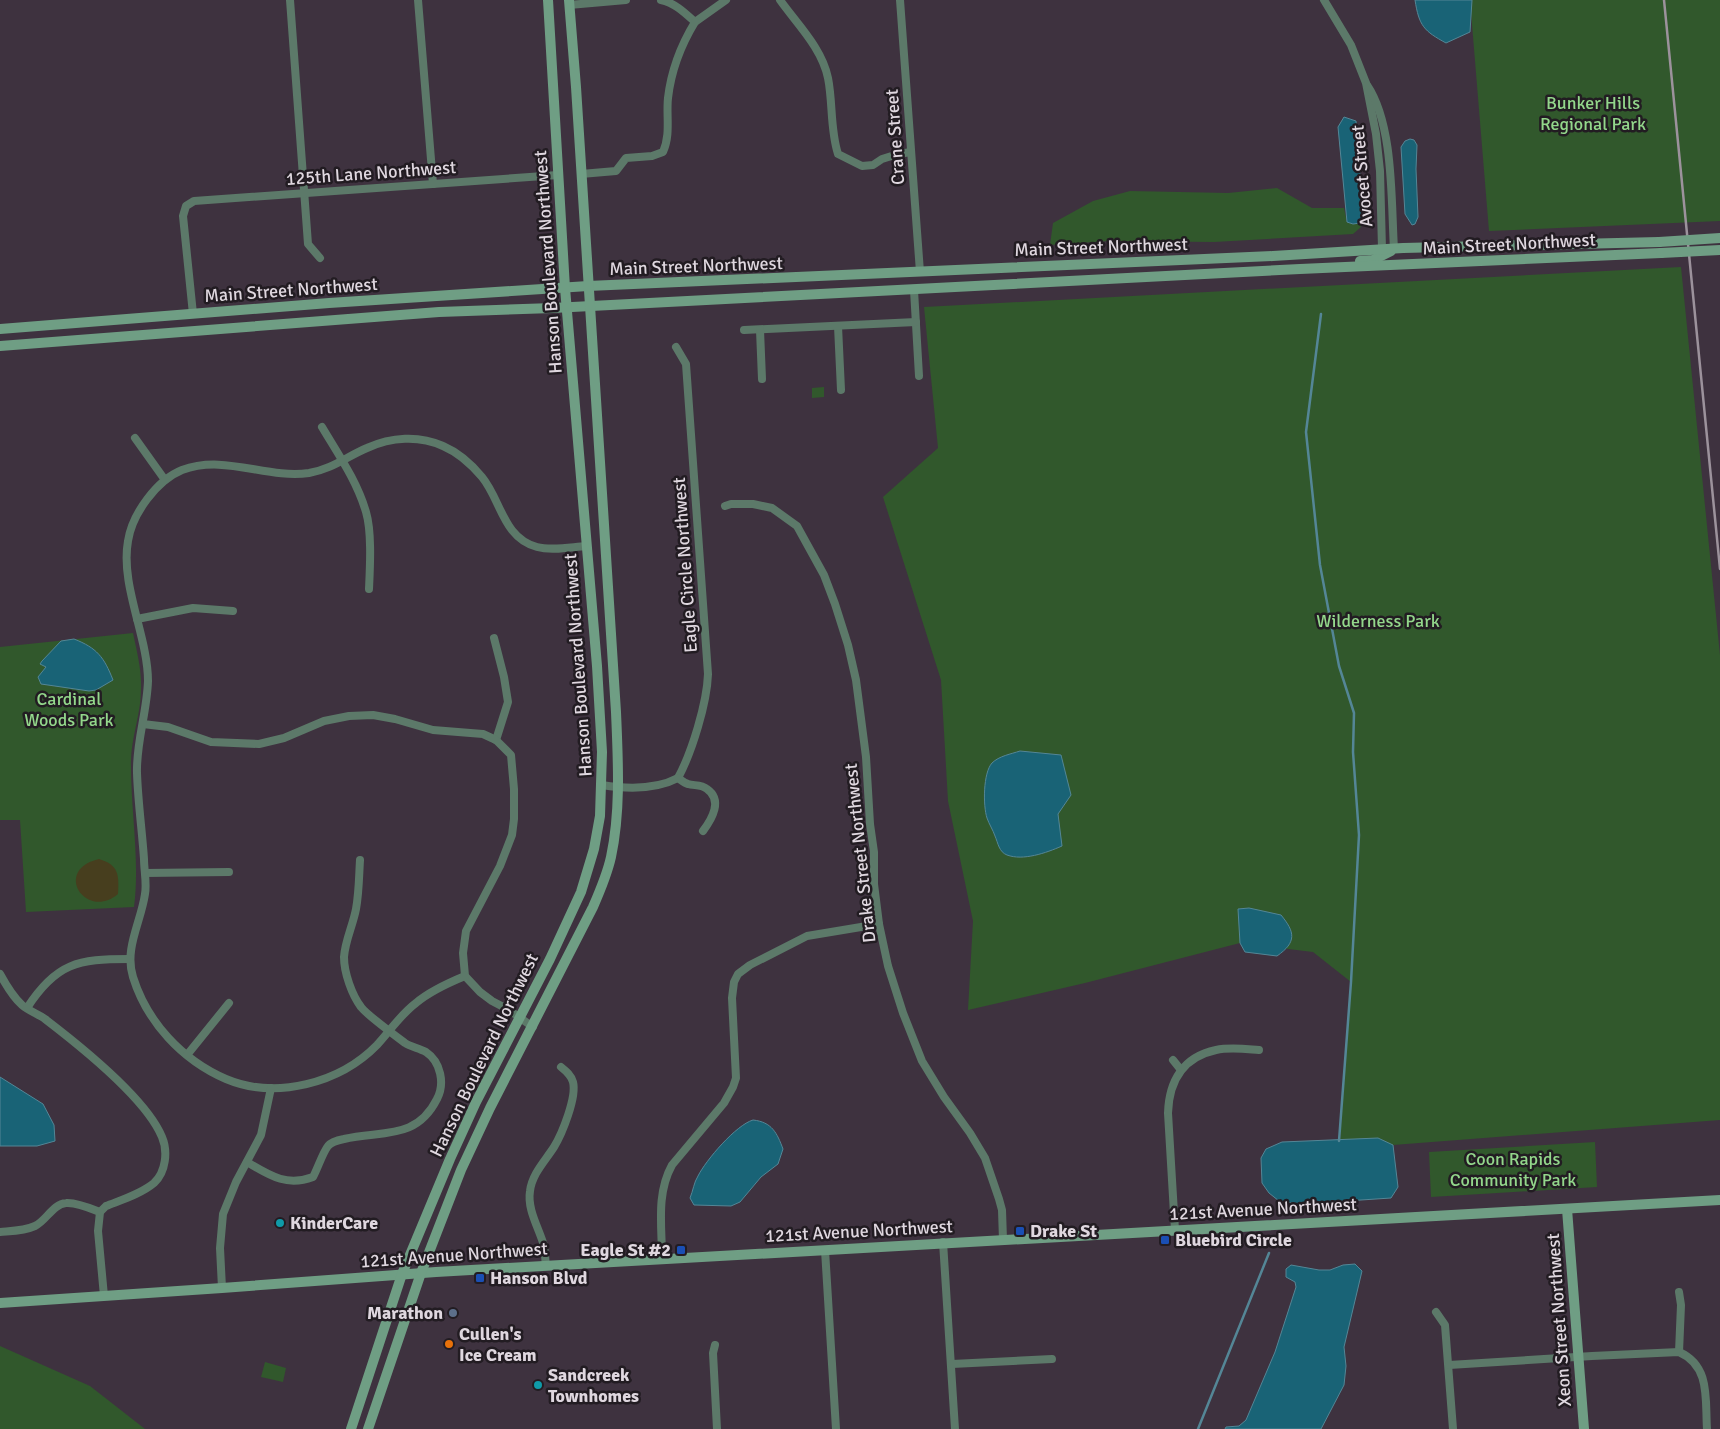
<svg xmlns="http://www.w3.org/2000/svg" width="1720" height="1429" font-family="Signika,sans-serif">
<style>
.green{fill:#31582c}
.sand{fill:#473e1e}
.water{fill:#196376;stroke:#548696}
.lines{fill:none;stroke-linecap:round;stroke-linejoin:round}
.stream{stroke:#548696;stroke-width:2.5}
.street{stroke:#5c7969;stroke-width:8}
.secondary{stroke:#6f9e84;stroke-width:10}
.rail{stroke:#9c929c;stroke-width:2.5}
.secondary-bridge{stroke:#6f9e84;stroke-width:10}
.culture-dot{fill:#0f9aa8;stroke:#221c22;stroke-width:2}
.transit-dot{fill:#1a4fb4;stroke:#221c22;stroke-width:2}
.service-dot{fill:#5c6f8a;stroke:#221c22;stroke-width:2}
.food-dot{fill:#e8710a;stroke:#221c22;stroke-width:2}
.labels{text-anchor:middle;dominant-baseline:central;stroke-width:5;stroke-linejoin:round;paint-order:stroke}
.park-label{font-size:18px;fill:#93d78b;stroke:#221c22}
.street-label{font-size:18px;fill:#dfd7df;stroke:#221c22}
.poi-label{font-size:18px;font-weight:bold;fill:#dfd7df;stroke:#221c22;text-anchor:start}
</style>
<rect width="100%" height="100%" fill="#3e323f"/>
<g class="green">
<polygon points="1470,0 1720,0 1720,221 1489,231"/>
<polygon points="1277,188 1312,208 1344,208 1347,222 1353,224 1360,223 1361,227 1353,234 1214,242 1109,241 1050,245 1053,223 1093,201 1130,191 1228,193"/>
<polygon points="1681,267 1720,655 1720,1120 1393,1145 1340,1140 1351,982 1313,952 1240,943 1085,983 968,1010 973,921 948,801 941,680 883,497 938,448 924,307"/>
<polygon points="824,387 824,397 812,398 812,388"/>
<path d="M133 633C137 652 142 671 141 690 141 715 130 740 131 766 131 813 140 861 134 907L26 912 20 820H0V647Z"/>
<polygon points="1595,1142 1597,1187 1431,1197 1429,1152"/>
<polygon points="0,1346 90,1386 145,1429 0,1429"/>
<polygon points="265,1362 286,1368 283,1382 261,1377"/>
</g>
<path class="sand" d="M99 859C119 865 119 875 118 894 86 921 52 870 99 859Z"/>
<g class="water">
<path d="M1415 0H1472L1470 32 1446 43C1424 31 1419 26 1415 0Z"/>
<polygon points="1344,117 1356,121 1363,214 1360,223 1353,224 1347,222 1338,127"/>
<polygon points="1410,139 1414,140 1417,145 1416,169 1418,217 1415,224 1412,225 1405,214 1401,147 1405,141"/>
<path d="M74 639C97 648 104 657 113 680L96 690 89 691 41 684 38 677 46 667 40 664 42 661 61 641Z"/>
<path d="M1020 751 1061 755 1071 795 1058 814 1062 846C1046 853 1023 861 1007 855 999 852 998 843 995 836 993 830 989 824 987 818 983 806 983 773 992 763 999 756 1011 754 1020 751Z"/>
<path d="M1249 908 1281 915C1295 932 1297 942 1277 956L1245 952 1240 943 1238 909Z"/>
<polygon points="0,1077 43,1104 54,1125 55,1141 37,1146 0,1146"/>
<path d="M753 1120C772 1122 777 1133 783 1149L778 1164 761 1177 740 1202 731 1206 694 1205 690 1198C693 1191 694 1182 698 1176 706 1160 736 1125 753 1120Z"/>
<polygon points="1378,1138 1393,1145 1398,1187 1391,1198 1301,1204 1279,1201 1269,1193 1262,1183 1261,1158 1266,1149 1282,1142"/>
<polygon points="1355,1264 1362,1271 1344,1347 1346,1366 1344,1385 1321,1429 1225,1429 1226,1427 1239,1426 1246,1420 1275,1352 1296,1287 1295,1282 1286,1277 1286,1269 1291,1265 1319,1270 1330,1270 1343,1265"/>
</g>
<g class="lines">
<g class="stream">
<polyline points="1321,314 1306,432 1320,565 1339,666 1354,713 1353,752 1359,835 1351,982 1339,1141"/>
<polyline points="1198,1429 1269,1253"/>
</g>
<g class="street">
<polyline points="290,0 308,244 320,258"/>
<polyline points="418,0 433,184"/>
<path d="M661 0C675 3 685 13 695 22L726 0"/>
<path d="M780 0C797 24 822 48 828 78 833 103 830 129 838 154L862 166 873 165 882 159 898 154 911 152"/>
<polyline points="900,0 920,272"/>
<polyline points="1324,0 1351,45 1366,83 1376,134 1380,171 1382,249 1384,254"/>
<polyline points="569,5 626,0"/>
<path d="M1367 85C1394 125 1391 201 1394 249"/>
<path d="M581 174 616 171 626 158 652 156 663 152C671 134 666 116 668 98 671 72 681 45 695 22"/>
<polyline points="914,290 919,376"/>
<polyline points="193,314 183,216 186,206 194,201 558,175"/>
<polyline points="838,326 841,390"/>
<polyline points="744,330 916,322"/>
<polyline points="760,330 762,379"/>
<path d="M676 347 686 364 708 674C707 703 692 752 678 778"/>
<path d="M322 427C338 454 357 481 366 512 372 532 370 567 369 589"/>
<polyline points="135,438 165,480"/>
<polyline points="725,506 731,504 753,504 772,508 797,526 824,575 835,604 848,645 856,680 866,757 870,824 874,852 874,884 879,924 888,966 903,1013 922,1061 944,1097 970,1133 985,1158 999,1199 1002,1210 1003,1240"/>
<polyline points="137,619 193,608 233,611"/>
<polyline points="494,638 504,677 508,702 496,740"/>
<polyline points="143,724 168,727 211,742 259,744 284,738 324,721 349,716 373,715 395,719 433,730 483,734 496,740 511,755 514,789 514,819 512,835 500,866 466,931 463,953 465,976 480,992 492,1001 509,1010 533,1027"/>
<path d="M602 785C627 789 655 790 678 778 681 780 684 783 688 784 694 786 701 784 707 789 723 800 712 819 703 831"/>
<polyline points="145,873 229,872"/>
<path d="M0 974C6 985 13 997 22 1005 29 1011 38 1014 45 1019 79 1045 146 1098 162 1137 168 1151 166 1172 154 1183 141 1194 121 1200 106 1206L100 1212 98 1231 104 1296"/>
<path d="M465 976C448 983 430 991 416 1003 400 1015 390 1031 377 1045 340 1083 276 1100 226 1079 182 1060 147 1022 133 977 124 949 141 922 145 894 147 883 144 870 144 859 142 830 138 802 137 773 136 743 147 712 148 681 148 637 120 585 128 541 132 514 157 480 182 470 225 454 266 479 309 473 332 469 346 457 367 448 391 437 419 435 443 446 457 452 472 465 482 477 501 500 503 538 537 547 552 551 571 547 586 546"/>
<path d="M27 1008C56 963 78 959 129 959"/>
<polyline points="187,1055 229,1003"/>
<polyline points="1173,1060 1181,1070"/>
<path d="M247 1162C269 1175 286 1187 313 1177 317 1170 323 1152 328 1146 331 1142 339 1140 344 1139 381 1130 416 1141 437 1099 445 1084 441 1062 426 1052 419 1048 411 1047 405 1043 397 1037 366 1014 361 1007 352 995 344 973 344 957 345 941 353 925 356 909 359 893 359 876 360 860"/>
<path d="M1175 1230 1168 1113C1169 1081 1183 1057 1216 1050 1230 1047 1245 1049 1259 1050"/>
<path d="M0 1232C11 1231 24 1231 35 1226 46 1221 53 1204 66 1203 76 1202 90 1208 100 1212"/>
<polyline points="943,1242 955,1429"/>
<polyline points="825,1250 836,1429"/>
<path d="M662 1258C662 1227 656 1194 672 1165L724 1103 733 1087 736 1078 732 998 734 982 738 974 750 965 807 936 879 924"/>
<path d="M546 1265C545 1259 545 1252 544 1246 539 1228 527 1210 530 1191 532 1174 545 1161 554 1147 562 1134 577 1097 573 1082 571 1075 566 1071 561 1067"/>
<polyline points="222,1288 220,1248 223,1214 236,1182 261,1135 271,1088"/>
<polyline points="1436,1312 1445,1325 1453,1429"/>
<polyline points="715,1345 713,1353 717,1429"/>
<polyline points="1679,1352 1681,1305 1679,1292"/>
<polyline points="952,1364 1052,1359"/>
<path d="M1449 1365 1592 1356 1679 1352C1711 1366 1705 1400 1707 1429"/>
</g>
<g class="secondary">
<polyline points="1360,261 1373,260 1391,251"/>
<polyline points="0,329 329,303 588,286 1273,256 1403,248 1659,242"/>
<polyline points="0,346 439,312 553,308 1300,269 1661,253"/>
<polyline points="1567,1209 1584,1429"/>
<polyline points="0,1303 222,1288 436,1272 1720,1200"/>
<polyline points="351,1429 402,1274 450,1159 476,1102 550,959 581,892 594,849 600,816 602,752 597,666 565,288 548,0"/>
<path d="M368 1429 421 1273 461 1170 490 1108 593 907C600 891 607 875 611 857 621 810 618 760 616 712L576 87 569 0"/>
</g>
<polyline class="rail" points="1664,0 1720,569"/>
<g class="secondary-bridge">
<polyline points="1659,242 1720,238"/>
<polyline points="1661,253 1720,250"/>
</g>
</g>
<g class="culture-dot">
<circle cx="280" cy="1223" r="5"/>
<circle cx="538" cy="1385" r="5"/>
</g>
<g class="transit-dot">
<rect x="1015" y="1226" width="10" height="10" rx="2.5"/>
<rect x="1160" y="1235" width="10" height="10" rx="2.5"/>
<rect x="676" y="1245" width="10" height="10" rx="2.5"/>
<rect x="475" y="1273" width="10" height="10" rx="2.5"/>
</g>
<circle class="service-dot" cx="453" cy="1313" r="5"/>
<circle class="food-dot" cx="449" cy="1344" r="5"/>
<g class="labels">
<g class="park-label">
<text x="1593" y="103">Bunker Hills<tspan x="1593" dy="21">Regional Park</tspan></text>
<text x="1378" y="621">Wilderness Park</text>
<text x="69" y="699">Cardinal<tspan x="69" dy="21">Woods Park</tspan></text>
<text x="1513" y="1159">Coon Rapids<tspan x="1513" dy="21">Community Park</tspan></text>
</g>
<g class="street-label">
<text transform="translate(895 137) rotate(-94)">Crane Street</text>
<text transform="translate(371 173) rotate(-4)">125th Lane Northwest</text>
<text transform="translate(1362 176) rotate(-95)">Avocet Street</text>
<text transform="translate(1509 244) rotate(-3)">Main Street Northwest</text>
<text transform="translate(1101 247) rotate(-2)">Main Street Northwest</text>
<text transform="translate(548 262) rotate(-94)">Hanson Boulevard Northwest</text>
<text transform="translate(696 266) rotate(-2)">Main Street Northwest</text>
<text transform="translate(291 290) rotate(-4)">Main Street Northwest</text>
<text transform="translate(685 565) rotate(-94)">Eagle Circle Northwest</text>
<text transform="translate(578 665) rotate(-94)">Hanson Boulevard Northwest</text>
<text transform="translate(860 853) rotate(-96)">Drake Street Northwest</text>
<text transform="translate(484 1055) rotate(-64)">Hanson Boulevard Northwest</text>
<text transform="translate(1263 1209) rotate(-3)">121st Avenue Northwest</text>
<text transform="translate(859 1231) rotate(-3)">121st Avenue Northwest</text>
<text transform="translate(454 1255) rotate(-4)">121st Avenue Northwest</text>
<text transform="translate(1559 1320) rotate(-94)">Xeon Street Northwest</text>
</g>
<g class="poi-label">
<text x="290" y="1223">KinderCare</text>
<text x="1030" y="1231">Drake St</text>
<text x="1175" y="1240">Bluebird Circle</text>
<text x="671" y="1250" text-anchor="end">Eagle St #2</text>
<text x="490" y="1278">Hanson Blvd</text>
<text x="443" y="1313" text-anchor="end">Marathon</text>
<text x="459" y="1334">Cullen's<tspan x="459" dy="21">Ice Cream</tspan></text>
<text x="548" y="1375">Sandcreek<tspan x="548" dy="21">Townhomes</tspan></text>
</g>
</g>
</svg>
